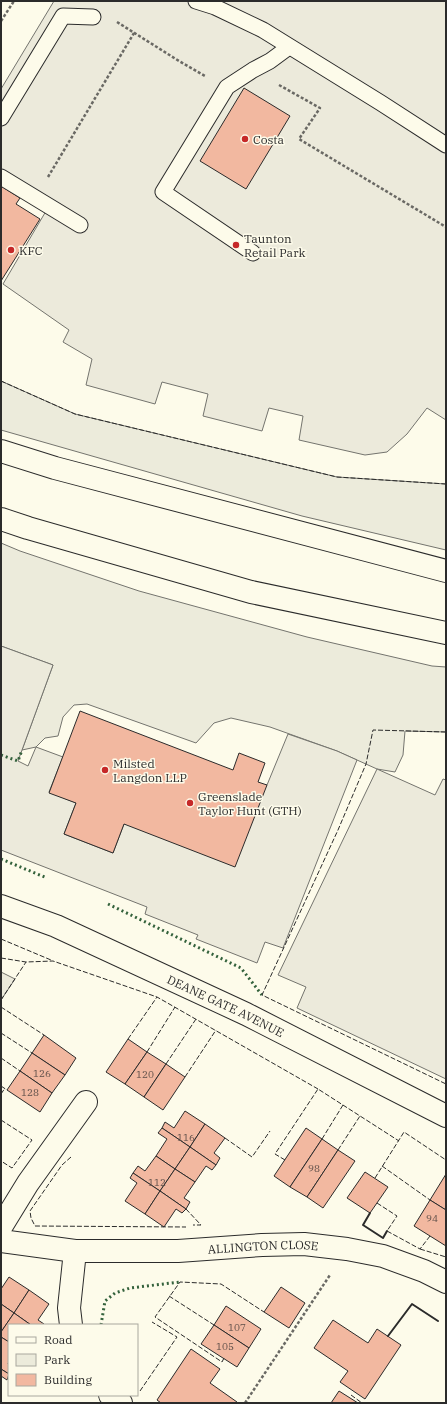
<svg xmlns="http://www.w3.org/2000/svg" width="447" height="1404" font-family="'IBM Plex Serif',serif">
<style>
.green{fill:#ecebdb;stroke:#74746e}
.parking{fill:#eceadb;stroke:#74746e}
.building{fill:#f2b8a0;stroke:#2b2b2b}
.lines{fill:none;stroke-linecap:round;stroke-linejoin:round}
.lane-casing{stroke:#2b2b2b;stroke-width:17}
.street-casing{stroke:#2b2b2b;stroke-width:24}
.primary-casing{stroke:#2b2b2b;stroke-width:24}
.path{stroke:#6a6964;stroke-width:2.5;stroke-dasharray:3 2;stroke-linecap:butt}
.lane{stroke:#fdfbea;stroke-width:15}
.street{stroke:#fdfbea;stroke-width:22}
.primary{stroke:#fdfbea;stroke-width:22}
.hedge{stroke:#34623c;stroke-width:3;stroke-dasharray:2 3;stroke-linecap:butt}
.fence{stroke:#2b2b2b;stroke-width:1;stroke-dasharray:5 2;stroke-linecap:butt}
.wall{stroke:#2b2b2b;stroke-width:2}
.poi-dot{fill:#c62828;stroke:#fdfbea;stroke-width:1.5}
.labels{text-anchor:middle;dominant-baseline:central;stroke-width:3;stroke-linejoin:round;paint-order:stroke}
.number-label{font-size:10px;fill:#5d4e48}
.poi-label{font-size:12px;fill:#2b2b2b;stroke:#fdfbea;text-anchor:start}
.street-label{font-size:12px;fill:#2b2b2b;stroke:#fdfbea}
</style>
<rect width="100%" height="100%" fill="#fdfbea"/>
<g class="green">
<polygon points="1,381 75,414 337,477 446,484 446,550 302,516 1,430"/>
<polygon points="1,543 20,551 139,591 307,637 432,666 446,667 446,732 405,731 403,755 395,772 377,769 337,751 270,727 231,718 214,723 196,743 87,704 74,705 63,717 58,736 45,738 36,747 22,750 53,665 1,646"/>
</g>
<g class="parking">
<polygon points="54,1 446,1 446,420 427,408 407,434 387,452 365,455 299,440 303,416 269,408 262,431 203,416 208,394 162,382 155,404 86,385 92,359 63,342 69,330 3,284 49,206 1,177 1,89"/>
<polygon points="1,646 53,665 18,761 28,766 36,747 63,757 49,792 76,803 64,834 113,853 124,824 267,785 288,734 337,751 357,760 283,948 265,942 257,963 196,939 198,935 145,914 147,907 1,850"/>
<polygon points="377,769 435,795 443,779 446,780 446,1079 297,1008 306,987 278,975"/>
<polygon points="1,972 15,979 1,1000"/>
</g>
<g class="building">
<polygon points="244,88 290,116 246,189 200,161"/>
<polygon points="1,186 20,198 16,204 40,219 1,281"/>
<polygon points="80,711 233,770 239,753 265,763 258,782 267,785 235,867 124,824 113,853 64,834 76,803 49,793"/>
<polygon points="44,1035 76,1058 65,1075 32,1053"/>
<polygon points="128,1039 147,1052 125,1084 106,1072"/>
<polygon points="147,1052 166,1064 144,1097 125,1084"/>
<polygon points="32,1053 65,1075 52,1093 20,1071"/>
<polygon points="166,1064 185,1077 163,1110 144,1097"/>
<polygon points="20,1071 52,1093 40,1112 7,1090"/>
<polygon points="185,1111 205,1124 190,1147 162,1128 165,1122 174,1128"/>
<polygon points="205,1124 225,1138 214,1153 220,1158 216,1165 190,1147"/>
<polygon points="162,1128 190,1147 175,1169 156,1156 167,1139 158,1133"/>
<polygon points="306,1128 322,1139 290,1187 274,1176"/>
<polygon points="322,1139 338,1150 307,1197 290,1187"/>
<polygon points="190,1147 216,1165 212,1170 206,1166 195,1182 175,1169"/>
<polygon points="338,1150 355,1161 323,1208 307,1197"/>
<polygon points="156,1156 175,1169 160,1191 133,1173 138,1166 145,1171"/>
<polygon points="175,1169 195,1182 184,1198 190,1202 186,1209 160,1191"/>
<polygon points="365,1172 388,1187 370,1213 347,1198"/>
<polygon points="133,1173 160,1191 145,1214 125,1201 137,1183 130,1178"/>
<polygon points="446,1174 446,1210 430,1200"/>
<polygon points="160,1191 186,1209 182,1213 176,1209 164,1227 145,1214"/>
<polygon points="430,1200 446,1210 446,1246 414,1226"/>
<polygon points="9,1277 29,1290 14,1313 1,1304 1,1289"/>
<polygon points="281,1287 305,1303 289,1328 264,1312"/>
<polygon points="29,1290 49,1304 38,1320 44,1324 43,1325 31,1325 14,1313"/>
<polygon points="1,1304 14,1313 1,1332"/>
<polygon points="226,1306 261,1329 249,1348 214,1325"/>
<polygon points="14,1313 31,1325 9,1325 9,1342 1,1337 1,1332"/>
<polygon points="333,1320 368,1343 377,1329 401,1345 365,1399 340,1382 348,1371 314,1348"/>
<polygon points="214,1325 249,1348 237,1367 201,1344"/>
<polygon points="1,1337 9,1342 9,1362 8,1364 9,1365 9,1374 1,1369"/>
<polygon points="191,1349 220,1369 210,1383 237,1402 236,1403 161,1403 157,1400"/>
<polygon points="1,1369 9,1374 7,1380 1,1376"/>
<polygon points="339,1391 358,1403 331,1403"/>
</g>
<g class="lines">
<defs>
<g id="lane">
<polyline points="196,1 215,7 263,30 381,103 446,145"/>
<polyline points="1,118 63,16 93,17"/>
<polyline points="1,177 80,225"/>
<polyline points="253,253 163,192 227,87 253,70 270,61 289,47"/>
</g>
<g id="street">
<path id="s1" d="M1 906 56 926 246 1014 446 1116"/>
<polyline points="1,1227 28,1183 86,1102"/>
<path id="s2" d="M1 1241 75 1251H178L262 1245 304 1244 347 1249 383 1256 424 1271 446 1282"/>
<polyline points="71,1325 69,1308 75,1251"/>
<polyline points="110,1395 121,1403"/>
</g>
<g id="primary">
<polyline points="1,451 55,468 446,571"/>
<polyline points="1,519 28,528 251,592 446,633"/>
</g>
</defs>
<use href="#lane" class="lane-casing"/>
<use href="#street" class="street-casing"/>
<use href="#primary" class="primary-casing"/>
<g class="path">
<polyline points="1,21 14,1"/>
<polyline points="117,22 179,61 205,76"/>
<polyline points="279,85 320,108 299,139 446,227"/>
<polyline points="48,177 134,33"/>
<polyline points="245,1403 330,1275"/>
</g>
<use href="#lane" class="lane"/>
<use href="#street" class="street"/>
<use href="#primary" class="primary"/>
<g class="hedge">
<polyline points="1,755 18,761 22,750"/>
<polyline points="1,859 47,878"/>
<polyline points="108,904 241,968 262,995"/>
<polyline points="101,1325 105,1301 115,1293 130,1288 180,1282"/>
</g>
<g class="fence">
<polyline points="1,381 75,414 337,477 446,484"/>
<polyline points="446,732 373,730 366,764 338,830 262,995 446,1084"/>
<polyline points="1,939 51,960"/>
<polyline points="1,958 26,962 53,961 157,997 318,1089"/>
<polyline points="1,1000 26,962"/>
<polyline points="1,1007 44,1035"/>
<polyline points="1,1033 32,1053"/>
<polyline points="128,1039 157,997"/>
<polyline points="147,1052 175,1007"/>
<polyline points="1,1058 20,1071"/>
<polyline points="166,1064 196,1019"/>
<polyline points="185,1077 216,1030"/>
<polyline points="1,1086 7,1090"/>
<polyline points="1,1094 5,1088"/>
<polyline points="1,1120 32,1140 12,1168 1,1161"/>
<polyline points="225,1138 252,1157 270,1131"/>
<polyline points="322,1139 343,1105"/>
<polyline points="338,1150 360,1116"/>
<polyline points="71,1157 62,1165 30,1211 31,1218 35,1226 186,1227"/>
<polyline points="285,1160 275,1154 318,1089 399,1141"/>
<polyline points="382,1166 430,1200"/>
<polyline points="375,1178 404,1132 446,1160"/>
<polyline points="377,1203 397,1216 387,1231 420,1249 430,1236"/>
<polyline points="186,1209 201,1225 193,1225"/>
<polyline points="420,1249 446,1257"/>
<polyline points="169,1296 214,1325"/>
<polyline points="224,1358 222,1362 155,1317 180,1282 221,1284 264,1312"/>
<polyline points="140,1391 177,1337 152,1322"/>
<polyline points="351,1395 362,1403"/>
</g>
<g class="wall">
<polyline points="370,1213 363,1225 383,1238 387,1231"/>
<polyline points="388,1336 412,1304 438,1321"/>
</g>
</g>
<g class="poi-dot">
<circle cx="245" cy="139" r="4"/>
<circle cx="236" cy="245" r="4"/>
<circle cx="11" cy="250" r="4"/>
<circle cx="105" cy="770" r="4"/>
<circle cx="190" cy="803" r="4"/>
</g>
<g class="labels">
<g class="number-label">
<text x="42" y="1073">126</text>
<text x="145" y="1074">120</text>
<text x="30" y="1092">128</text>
<text x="186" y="1137">116</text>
<text x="314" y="1168">98</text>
<text x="157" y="1182">112</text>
<text x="432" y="1218">94</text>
<text x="237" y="1327">107</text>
<text x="225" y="1346">105</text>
</g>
<g class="poi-label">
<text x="253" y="139">Costa</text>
<text x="244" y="238">Taunton<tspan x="244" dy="14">Retail Park</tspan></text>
<text x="19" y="250">KFC</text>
<text x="113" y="763">Milsted<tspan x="113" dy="14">Langdon LLP</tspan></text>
<text x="198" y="796">Greenslade<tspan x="198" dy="14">Taylor Hunt (GTH)</tspan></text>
</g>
<g class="street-label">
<text stroke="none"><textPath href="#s1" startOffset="246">DEANE GATE AVENUE</textPath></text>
<text stroke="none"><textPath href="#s2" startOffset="263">ALLINGTON CLOSE</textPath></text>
</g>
</g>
<rect width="447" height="1404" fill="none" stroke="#2b2b2b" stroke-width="4"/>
<rect x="8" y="1324" width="130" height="72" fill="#fdfbea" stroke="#a9a89e"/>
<rect x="16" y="1337" width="20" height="6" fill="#fdfbea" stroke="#a9a89e"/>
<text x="44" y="1344" font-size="12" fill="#2b2b2b">Road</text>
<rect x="16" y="1354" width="20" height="12" fill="#ecebdb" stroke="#a9a89e"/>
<text x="44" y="1364" font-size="12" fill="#2b2b2b">Park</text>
<rect x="16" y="1374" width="20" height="12" fill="#f2b8a0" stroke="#a9a89e"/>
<text x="44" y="1384" font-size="12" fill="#2b2b2b">Building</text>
</svg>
